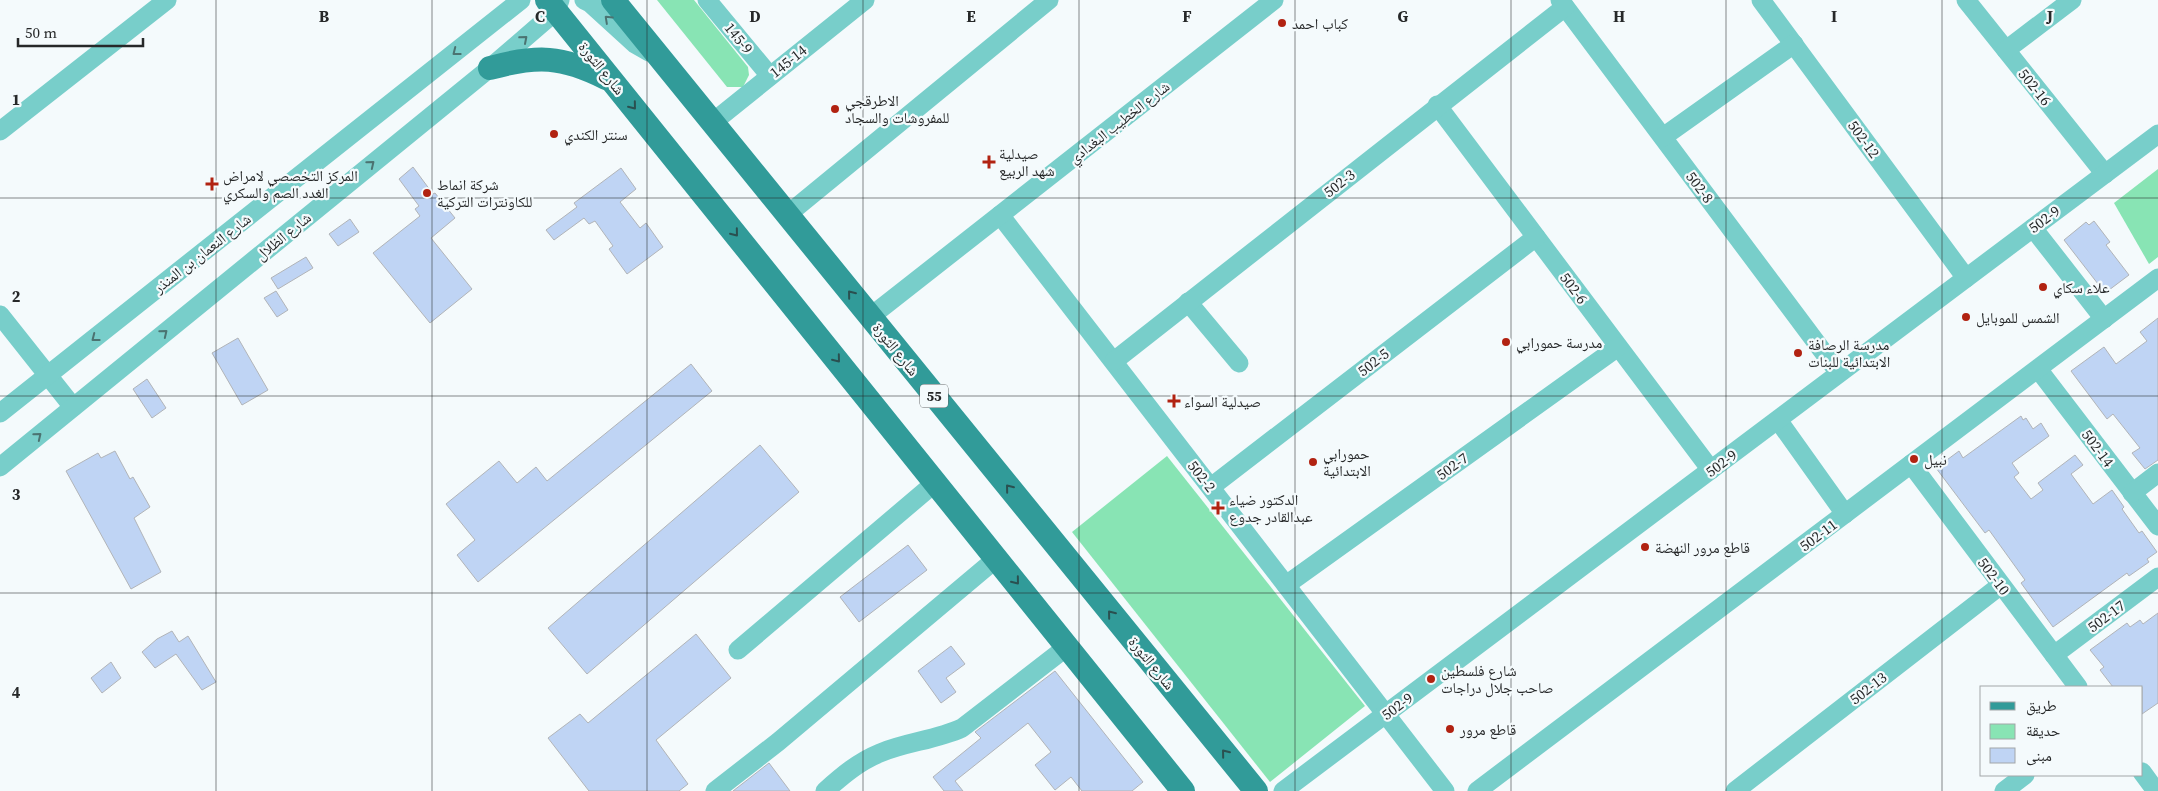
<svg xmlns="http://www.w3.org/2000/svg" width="2158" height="791" font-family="'Source Serif 4','Noto Naskh Arabic',serif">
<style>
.green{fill:#88e4b4}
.building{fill:#bfd4f4;stroke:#b1b4b8}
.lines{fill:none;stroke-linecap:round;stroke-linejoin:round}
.minor{stroke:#78ceca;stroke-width:19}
.major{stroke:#319b99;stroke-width:24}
.oneway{stroke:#4b7371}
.oneway2{stroke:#2a5050}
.grid{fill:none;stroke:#262829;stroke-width:1;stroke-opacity:0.55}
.poi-dot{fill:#b12211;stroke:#f4fafc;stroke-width:2}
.labels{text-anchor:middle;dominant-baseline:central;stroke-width:4.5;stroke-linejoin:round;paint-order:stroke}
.shield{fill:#f4fafc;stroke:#646768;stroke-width:1}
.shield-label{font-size:14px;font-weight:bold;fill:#262829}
.poi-label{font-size:15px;fill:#262829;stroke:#f4fafc;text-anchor:start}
.street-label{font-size:15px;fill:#262829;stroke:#f4fafc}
.grid-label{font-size:16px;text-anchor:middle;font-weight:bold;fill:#262829;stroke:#f4fafc;stroke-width:4.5;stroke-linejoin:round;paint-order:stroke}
</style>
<rect width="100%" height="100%" fill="#f4fafc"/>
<g class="green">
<polygon points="657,0 694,0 748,67 749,75 743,87 727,87"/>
<polygon points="2158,169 2158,257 2149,264 2114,203"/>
<polygon points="1167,456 1365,706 1270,782 1072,532"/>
</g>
<g class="building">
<polygon points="413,167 433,194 435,193 455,218 431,238 472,289 430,323 373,253 420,216 415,209 419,206 399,179"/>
<polygon points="621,168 636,189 620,202 640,228 646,223 663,247 627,274 609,249 613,246 595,221 589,224 584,218 554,240 546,230 577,207 574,203"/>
<polygon points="350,219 359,232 338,246 329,234"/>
<polygon points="2094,221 2110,242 2106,245 2129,275 2105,293 2064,240 2086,222 2089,225"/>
<polygon points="306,257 313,268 278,289 271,278"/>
<polygon points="276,291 288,310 277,317 264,298"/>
<polygon points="2158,318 2158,460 2145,469 2132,453 2140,448 2113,414 2107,419 2071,371 2104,347 2116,364 2147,341 2140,332"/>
<polygon points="238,338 268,390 242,405 212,353"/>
<polygon points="691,364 712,391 478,582 457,555 475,540 446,504 499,461 517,483 536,467 547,481"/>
<polygon points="147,379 166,408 152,418 133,389"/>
<polygon points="2021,416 2023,420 2026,418 2033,429 2041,423 2049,436 2012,463 2019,473 2014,477 2031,499 2043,490 2038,483 2075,455 2083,465 2071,474 2093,504 2112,490 2124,507 2122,509 2139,533 2142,531 2157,552 2147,559 2149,562 2129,576 2127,573 2053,627 2021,583 2025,580 1989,530 1985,533 1936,468 1959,451 1963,458"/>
<polygon points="760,445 799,492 587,674 548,628"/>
<polygon points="115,451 130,479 133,477 150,507 134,518 161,572 131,589 66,471 98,453 101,458"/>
<polygon points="908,545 927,570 859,622 840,597"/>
<polygon points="2158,613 2158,703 2142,714 2142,687 2113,687 2100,670 2104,667 2090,650 2127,623 2130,627 2140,620 2143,624"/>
<polygon points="172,631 179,642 188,636 216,682 202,690 176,654 155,668 142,652 157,639"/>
<polygon points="696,634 731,678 656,740 688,784 679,791 589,791 548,738 580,714 588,723"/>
<polygon points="951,646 965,664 946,678 956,692 941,703 918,671"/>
<polygon points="111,662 121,678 102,693 91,678"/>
<polygon points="1055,671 1143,782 1132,791 1082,791 1071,777 1055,790 1035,765 1051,752 1028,723 955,781 963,791 944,791 933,777 981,738 975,732"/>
<polygon points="769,763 790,791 733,791"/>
</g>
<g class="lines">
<g class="minor">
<polyline points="584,0 590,3 635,44 649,52"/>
<polyline points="707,0 770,76"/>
<polyline points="1560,0 1839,373"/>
<polyline points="1761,0 1966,278"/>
<polyline points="1966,0 2105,174"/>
<polyline points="2006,50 2072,0"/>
<polyline points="1437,105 1711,470"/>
<polyline points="712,123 865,0"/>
<polyline points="0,131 167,0"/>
<polyline points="1663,137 1794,44"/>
<polyline points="787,215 1049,0"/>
<polyline points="1000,215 1445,791"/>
<polyline points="2033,228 2104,319"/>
<polyline points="1188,302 1239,363"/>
<polyline points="0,315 73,407"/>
<polyline points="870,317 1274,0"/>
<polyline points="1114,361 1565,7"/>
<polyline points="2038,369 2158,526"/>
<polyline points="0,413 521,0"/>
<polyline points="1778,420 1845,514"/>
<polyline points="1911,464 2078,687"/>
<polyline points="0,467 490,68 556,11 560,0"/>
<polyline points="1211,487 1536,237"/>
<polyline points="2132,493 2158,473"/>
<polyline points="1286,585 1618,347"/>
<polyline points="738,650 936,482"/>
<polyline points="2054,655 2158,577"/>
<polyline points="2142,772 2156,791"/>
<polyline points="715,791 778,742 997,558"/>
<path d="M825 791C842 776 858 762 880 753 906 742 936 740 962 728L1068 646"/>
<polyline points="1283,791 2158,134"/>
<polyline points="1477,791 2158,278"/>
<polyline points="1735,791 2001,585"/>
<polyline points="2004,791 2025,775"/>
</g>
<g class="major">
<polyline points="547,0 1183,791"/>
<polyline points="613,0 1256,791"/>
<path d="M490 68C537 55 562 56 606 78"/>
</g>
</g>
<defs><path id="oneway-chevron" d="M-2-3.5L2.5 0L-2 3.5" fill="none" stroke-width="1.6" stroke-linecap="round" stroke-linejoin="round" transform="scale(1.25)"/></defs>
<g class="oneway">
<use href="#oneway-chevron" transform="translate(608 19) rotate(-137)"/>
<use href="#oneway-chevron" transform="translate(524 39) rotate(-41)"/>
<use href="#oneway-chevron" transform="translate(456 52) rotate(142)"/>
<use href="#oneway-chevron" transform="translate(371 164) rotate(-39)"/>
<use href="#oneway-chevron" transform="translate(164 333) rotate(-39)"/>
<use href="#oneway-chevron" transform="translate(95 338) rotate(142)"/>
<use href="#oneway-chevron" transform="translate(38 436) rotate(-39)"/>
</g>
<g class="oneway2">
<use href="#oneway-chevron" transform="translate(633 106) rotate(51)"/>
<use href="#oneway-chevron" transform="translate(735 233) rotate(51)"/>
<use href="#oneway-chevron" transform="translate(851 294) rotate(-129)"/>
<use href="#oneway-chevron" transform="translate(837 359) rotate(51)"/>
<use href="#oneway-chevron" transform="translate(1009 488) rotate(-129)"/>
<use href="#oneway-chevron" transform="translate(1016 581) rotate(51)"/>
<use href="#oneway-chevron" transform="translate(1111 614) rotate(-129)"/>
<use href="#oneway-chevron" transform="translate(1225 753) rotate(-129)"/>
</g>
<path class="grid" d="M216 0V791M432 0V791M647 0V791M863 0V791M1079 0V791M1295 0V791M1511 0V791M1726 0V791M1942 0V791M0 198H2158M0 396H2158M0 593H2158"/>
<g class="poi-dot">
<circle cx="1282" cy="23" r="5"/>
<circle cx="835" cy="109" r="5"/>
<circle cx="554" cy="134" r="5"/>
<path d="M986.5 154.5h5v5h5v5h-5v5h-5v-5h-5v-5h5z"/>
<path d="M209.5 176.5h5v5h5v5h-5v5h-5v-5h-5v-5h5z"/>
<circle cx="427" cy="193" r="5"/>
<circle cx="2043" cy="287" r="5"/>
<circle cx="1966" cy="317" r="5"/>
<circle cx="1506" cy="342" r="5"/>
<circle cx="1798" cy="353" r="5"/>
<path d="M1171.5 393.5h5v5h5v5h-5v5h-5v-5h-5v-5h5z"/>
<circle cx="1914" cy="459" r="5"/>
<circle cx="1313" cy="462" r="5"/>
<path d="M1215.5 500.5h5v5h5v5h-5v5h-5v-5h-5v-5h5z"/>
<circle cx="1645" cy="547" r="5"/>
<circle cx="1431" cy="679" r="5"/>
<circle cx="1450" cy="729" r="5"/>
</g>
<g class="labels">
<rect class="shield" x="920" y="384.5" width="28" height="23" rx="4"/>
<g class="shield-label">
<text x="934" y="396">55</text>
</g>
<g class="poi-label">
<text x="1292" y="23">كباب احمد</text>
<text x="845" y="100">الاطرقجي<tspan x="845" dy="17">للمفروشات والسجاد</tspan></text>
<text x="564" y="134">سنتر الكندي</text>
<text x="999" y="153">صيدلية<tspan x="999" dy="17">شهد الربيع</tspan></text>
<text x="223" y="175">المركز التخصصي لامراض<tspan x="223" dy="17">الغدد الصم والسكري</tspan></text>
<text x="437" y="184">شركة انماط<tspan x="437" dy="17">للكاونترات التركية</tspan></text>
<text x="2053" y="287">علاء سكاي</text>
<text x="1976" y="317">الشمس للموبايل</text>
<text x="1516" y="342">مدرسة حمورابي</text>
<text x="1808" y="344">مدرسة الرصافة<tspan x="1808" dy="17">الابتدائية للبنات</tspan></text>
<text x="1184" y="401">صيدلية السواء</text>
<text x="1323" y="453">حمورابي<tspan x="1323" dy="17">الابتدائية</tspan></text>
<text x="1924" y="459">نبيل</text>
<text x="1229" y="499">الدكتور ضياء<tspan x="1229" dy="17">عبدالقادر جدوع</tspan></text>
<text x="1655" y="547">قاطع مرور النهضة</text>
<text x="1441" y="670">شارع فلسطين<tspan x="1441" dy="17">صاحب جلال دراجات</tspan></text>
<text x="1460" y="729">قاطع مرور</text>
</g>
<g class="street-label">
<text transform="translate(739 38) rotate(51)">145-9</text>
<text transform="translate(788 61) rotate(-39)">145-14</text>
<text transform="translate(602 68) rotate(51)">شارع الثورة</text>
<text transform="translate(2035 87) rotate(51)">502-16</text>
<text transform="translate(1119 122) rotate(-38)">شارع الخطيب البغدادي</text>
<text transform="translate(1864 139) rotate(54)">502-12</text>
<text transform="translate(1339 183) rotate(-38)">502-3</text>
<text transform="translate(1700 187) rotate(53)">502-8</text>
<text transform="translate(2044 219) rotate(-37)">502-9</text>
<text transform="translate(283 236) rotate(-39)">شارع الظلال</text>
<text transform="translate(202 253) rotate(-38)">شارع النعمان بن المنذر</text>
<text transform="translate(1574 288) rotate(53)">502-6</text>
<text transform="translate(896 349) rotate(51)">شارع الثورة</text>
<text transform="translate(1373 362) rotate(-38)">502-5</text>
<text transform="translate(2098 448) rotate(53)">502-14</text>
<text transform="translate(1721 463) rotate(-37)">502-9</text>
<text transform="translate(1452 466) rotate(-36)">502-7</text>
<text transform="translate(1202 476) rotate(52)">502-2</text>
<text transform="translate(1818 535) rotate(-37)">502-11</text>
<text transform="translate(1994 576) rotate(53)">502-10</text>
<text transform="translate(2106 616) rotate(-37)">502-17</text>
<text transform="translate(1152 663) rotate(51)">شارع الثورة</text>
<text transform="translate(1868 688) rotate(-38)">502-13</text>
<text transform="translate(1397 706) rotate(-37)">502-9</text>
</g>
</g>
<g class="grid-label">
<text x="324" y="22">B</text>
<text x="540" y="22">C</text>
<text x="755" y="22">D</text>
<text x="971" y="22">E</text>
<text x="1187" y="22">F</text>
<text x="1403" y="22">G</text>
<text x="1619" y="22">H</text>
<text x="1834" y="22">I</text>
<text x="2050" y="22">J</text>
<text x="16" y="105">1</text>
<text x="16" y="302">2</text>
<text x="16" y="500">3</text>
<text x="16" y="698">4</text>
</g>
<rect x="1980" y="686" width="162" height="90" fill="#f4fafc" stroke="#a2a6a8"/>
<rect x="1990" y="702" width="25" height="8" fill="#319b99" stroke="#a2a6a8"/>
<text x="2026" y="711" font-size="15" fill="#262829">طريق</text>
<rect x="1990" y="724" width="25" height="15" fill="#88e4b4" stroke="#a2a6a8"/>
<text x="2026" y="736" font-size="15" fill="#262829">حديقة</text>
<rect x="1990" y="748" width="25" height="15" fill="#bfd4f4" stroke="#a2a6a8"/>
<text x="2026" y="761" font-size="15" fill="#262829">مبنى</text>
<path d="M18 38v8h125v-8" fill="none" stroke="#262829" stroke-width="2.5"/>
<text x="25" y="38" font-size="15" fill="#262829" stroke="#f4fafc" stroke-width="4" paint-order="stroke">50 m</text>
</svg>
